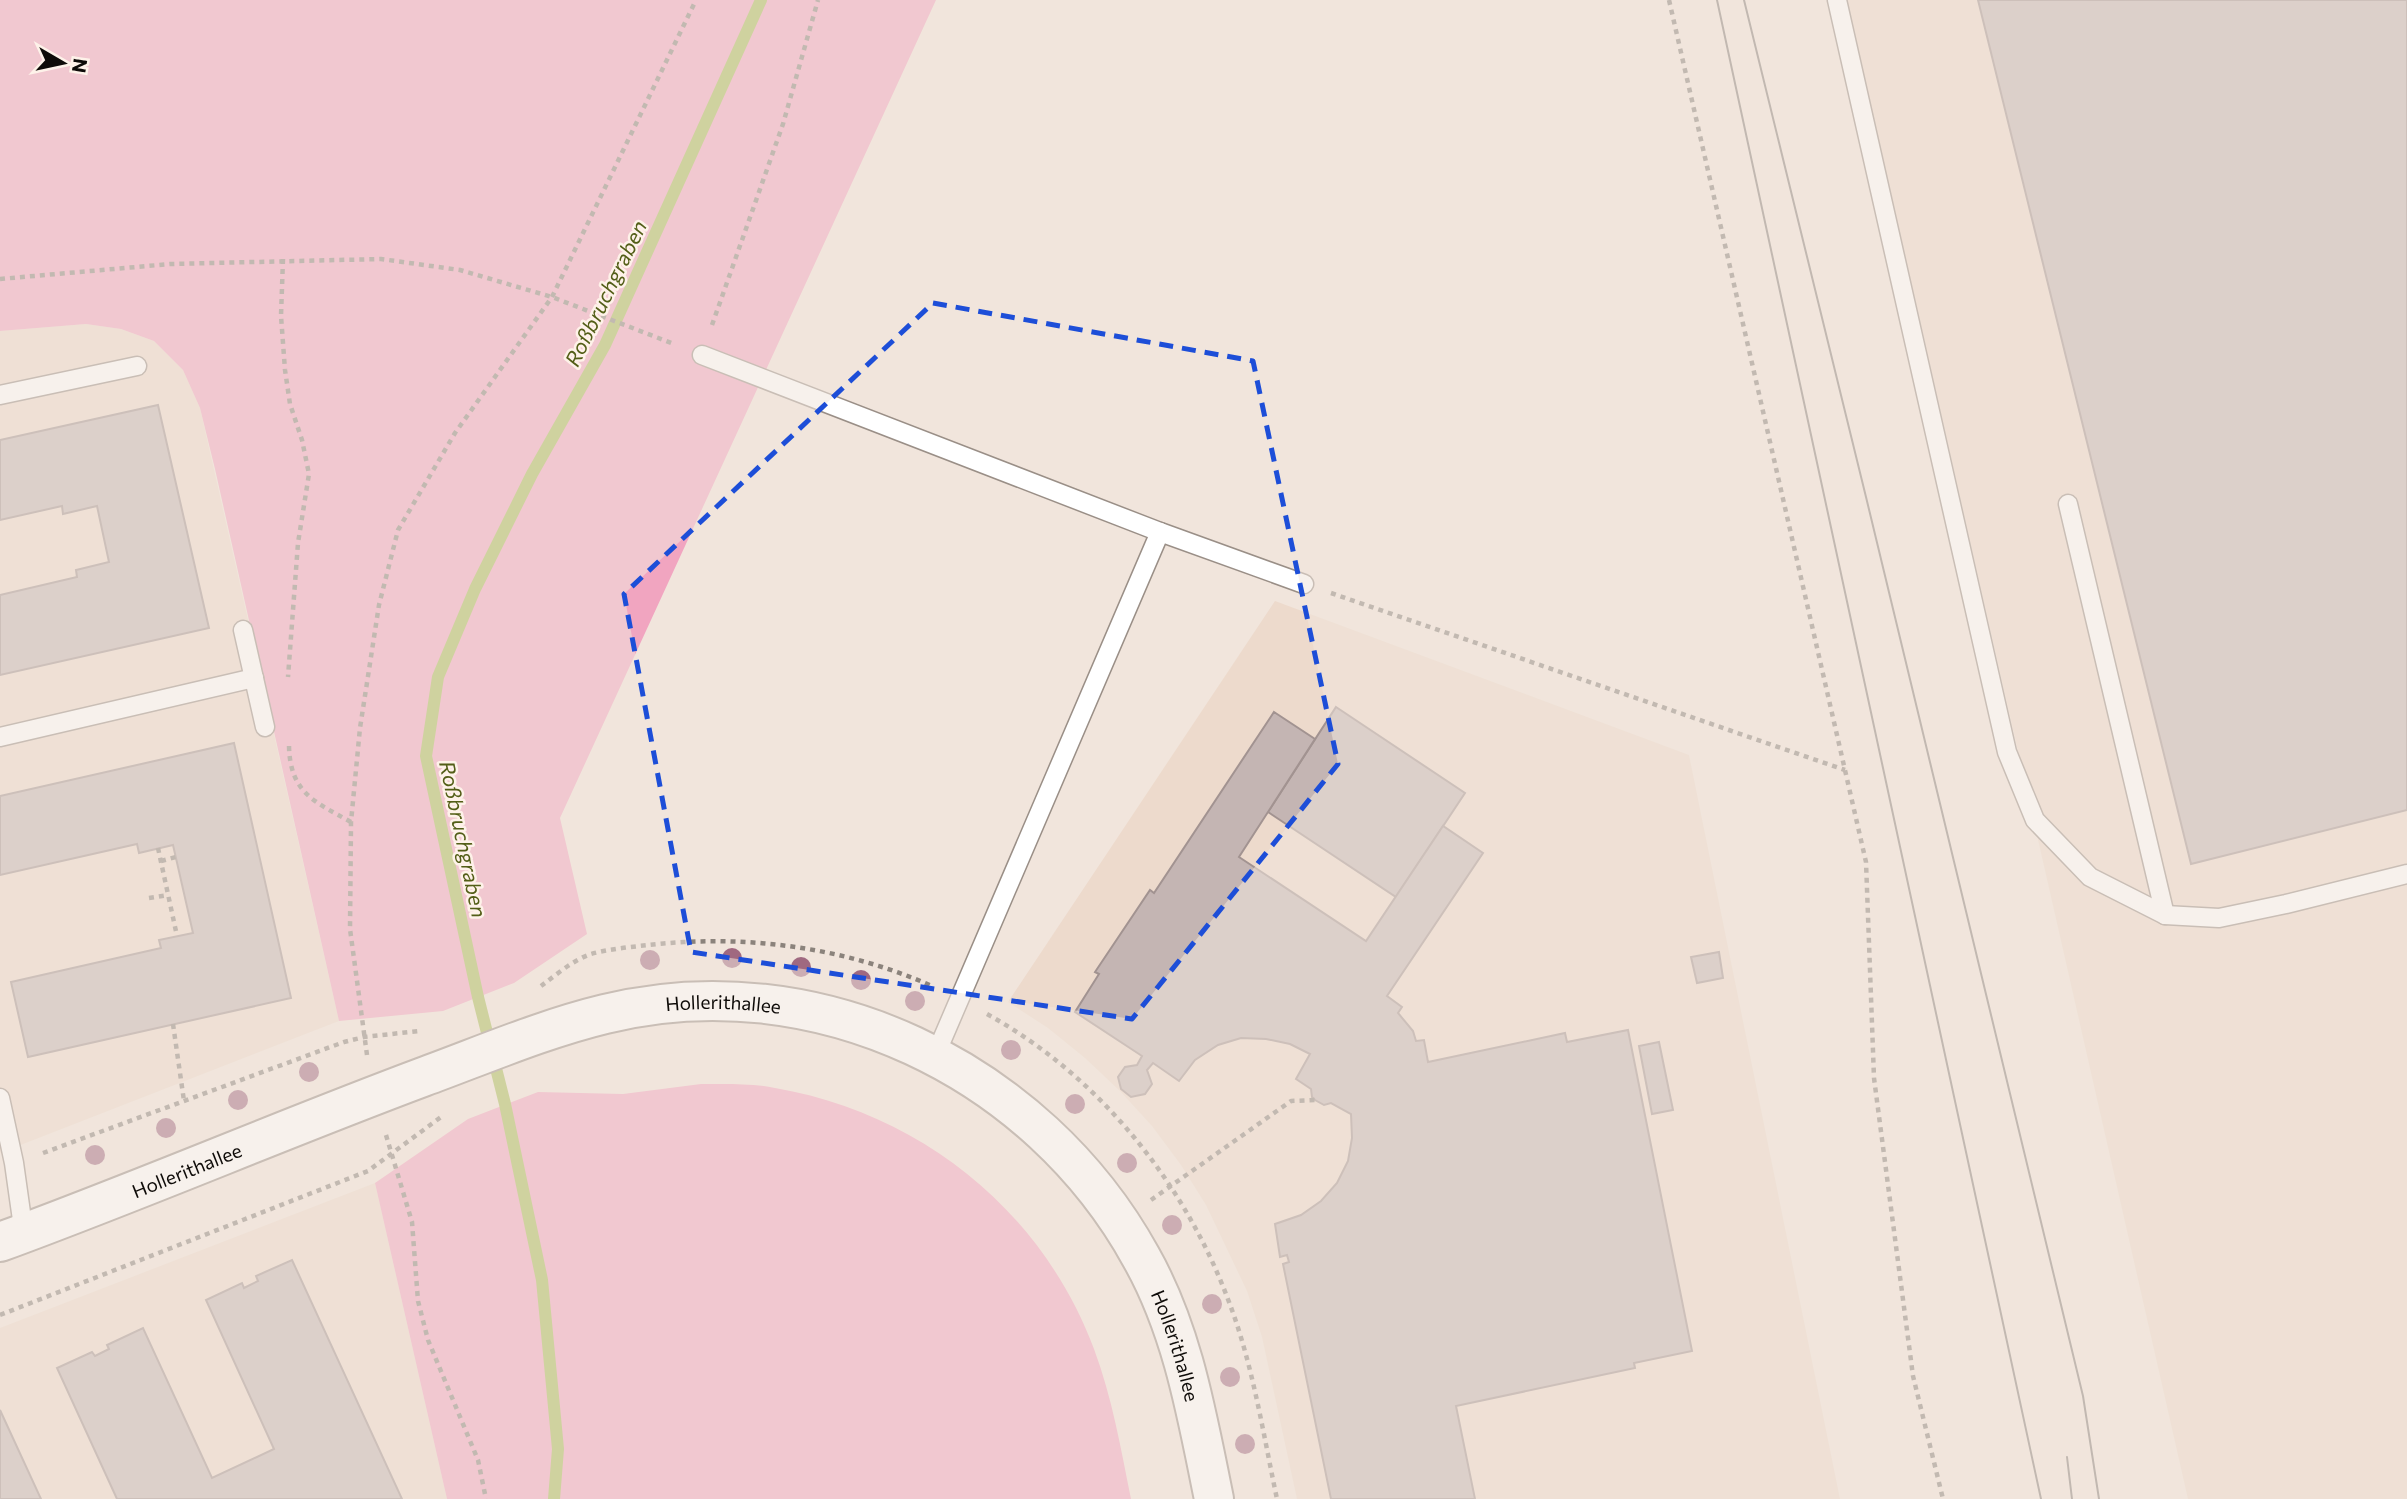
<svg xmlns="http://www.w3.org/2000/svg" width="2407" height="1499" font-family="Commissioner,sans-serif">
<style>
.built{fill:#eddacc}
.green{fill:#f1a5c0}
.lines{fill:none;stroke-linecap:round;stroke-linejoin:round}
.stream{stroke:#a7ba56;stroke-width:12}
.building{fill:#c4b5b3;stroke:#a29391;stroke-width:2}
.service-casing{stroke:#9a8f87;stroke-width:21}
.tertiary-casing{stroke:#9a8f87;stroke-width:42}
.path{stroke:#8b837c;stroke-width:4.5;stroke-dasharray:5 5;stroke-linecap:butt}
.service{stroke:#fff;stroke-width:18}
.tertiary{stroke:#fff;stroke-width:38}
.tram{stroke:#8a827c;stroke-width:2}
.tree{fill:#a06980}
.marked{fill:none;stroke:#1d4ed8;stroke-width:5;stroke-dasharray:14 9;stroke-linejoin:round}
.labels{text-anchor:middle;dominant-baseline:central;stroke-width:5;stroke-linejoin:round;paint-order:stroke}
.street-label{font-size:19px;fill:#0e0b08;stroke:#fef2e9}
.water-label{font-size:21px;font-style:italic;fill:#535e17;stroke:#fef2e9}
</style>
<rect width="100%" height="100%" fill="#f1e5dc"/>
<g class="built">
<polygon points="1847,0 2407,0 2407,1499 2188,1499"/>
<polygon points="86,324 121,329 154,341 183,370 200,408 339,1021 0,1153 0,331"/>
<polygon points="1275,601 1689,755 1840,1499 1297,1499 1262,1337 1247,1291 1206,1205 1181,1165 1152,1126 1120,1091 1085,1058 1048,1028 1008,1002"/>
<polygon points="375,1183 447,1499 0,1499 0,1328"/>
</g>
<g class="green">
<polygon points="0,0 936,0 560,818 587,934 514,983 443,1011 339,1021 215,469 200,408 183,370 154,341 121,329 86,324 0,331"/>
<path d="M701 1084C725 1084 751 1083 775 1088 920 1113 1042 1210 1094 1349 1112 1397 1121 1449 1131 1499H447L375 1183 468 1119 538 1092 623 1094Z"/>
</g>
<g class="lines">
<polyline class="stream" points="554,1499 558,1449 542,1280 505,1104 478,997 426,756 438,677 475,589 532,474 605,345 761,0"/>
</g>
<g class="building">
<polygon points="1978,0 2407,0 2407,810 2191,864"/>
<polygon points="158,405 209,628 0,675 0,595 77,577 76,570 109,562 97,506 63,514 62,506 0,520 0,440"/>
<polygon points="1336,707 1465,793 1396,897 1268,812"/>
<polygon points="1274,712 1315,739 1239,857 1366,941 1443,826 1483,853 1387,996 1402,1007 1398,1013 1413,1031 1416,1041 1424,1040 1428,1062 1565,1033 1567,1042 1628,1030 1692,1351 1634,1363 1635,1368 1456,1406 1475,1499 1331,1499 1283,1264 1289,1262 1287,1255 1280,1257 1275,1224 1301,1215 1321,1201 1337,1183 1348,1161 1352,1138 1351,1114 1331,1103 1324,1105 1315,1100 1312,1097 1311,1089 1296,1079 1310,1054 1290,1044 1266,1039 1241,1038 1218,1045 1195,1060 1179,1081 1153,1063 1147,1070 1152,1084 1145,1094 1131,1097 1121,1089 1118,1077 1125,1067 1137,1065 1142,1056 1075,1012 1099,974 1095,972 1150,890 1154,893"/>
<polygon points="234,743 291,998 28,1057 11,982 161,948 159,940 193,933 173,845 139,853 137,844 0,875 0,796"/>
<polygon points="1719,952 1723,978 1697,983 1691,957"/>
<polygon points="1659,1042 1673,1110 1652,1114 1639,1046"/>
<polygon points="292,1260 402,1499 117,1499 57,1368 92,1352 95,1356 109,1349 107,1345 143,1328 212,1478 274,1449 206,1300 242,1283 244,1288 258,1281 256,1276"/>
<polygon points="0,1410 41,1499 0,1499"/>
</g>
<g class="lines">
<defs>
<g id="service">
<polyline points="1837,0 2007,752 2035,820 2090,877 2165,915 2219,918 2286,904 2407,874"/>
<polyline points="702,355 1160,532 935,1056"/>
<polyline points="0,395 137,366"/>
<polyline points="2068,504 2165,915"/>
<polyline points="1160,532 1304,584"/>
<polyline points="243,630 265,727"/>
<polyline points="0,737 254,678"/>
<polyline points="0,1098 14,1163 24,1234"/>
</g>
<g id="tertiary">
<path id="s1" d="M0 1242C142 1190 281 1130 423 1077 483 1055 543 1029 605 1014 816 962 1038 1070 1141 1257 1183 1331 1197 1416 1214 1499"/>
</g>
</defs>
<use href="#service" class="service-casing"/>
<use href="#tertiary" class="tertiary-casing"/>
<g class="path">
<polyline points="1669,0 1866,862 1874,1078 1913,1376 1943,1499"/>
<polyline points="283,259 281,316 285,370 290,404 302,440 309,474 298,543 288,677"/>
<polyline points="0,279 170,264 381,259 460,270 552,297 674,344"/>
<polyline points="712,325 783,124 818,0"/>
<polyline points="1331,593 1845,770"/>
<path d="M289 746C290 793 315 802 351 822"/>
<polyline points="158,848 177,936"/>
<polyline points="161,861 176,857"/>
<polyline points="149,898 168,895"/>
<path d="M541 986C556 975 573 960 591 954 609 949 630 947 649 945 745 934 844 947 932 986"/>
<path d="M987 1014C1099 1076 1185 1183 1229 1302 1253 1365 1263 1433 1277 1499"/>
<polyline points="173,1024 184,1101"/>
<polyline points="367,1055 350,929 351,822 360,728 379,605 398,530 455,433 552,297 696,0"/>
<polyline points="386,1135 412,1222 418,1301 428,1340 478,1460 486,1499"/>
<polyline points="43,1153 344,1042 364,1037 419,1031"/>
<polyline points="1151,1200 1291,1101 1315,1100"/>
<polyline points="0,1315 368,1171 441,1117"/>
</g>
<use href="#service" class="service"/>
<use href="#tertiary" class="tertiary"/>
<g class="tram">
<polyline points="1717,0 2041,1499"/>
<polyline points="1744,0 1866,497 2083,1396 2099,1499"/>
<polyline points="2067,1457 2072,1499"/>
</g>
</g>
<g class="tree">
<circle cx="732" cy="958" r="10"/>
<circle cx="650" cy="960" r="10"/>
<circle cx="801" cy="967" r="10"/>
<circle cx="861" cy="980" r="10"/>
<circle cx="915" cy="1001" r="10"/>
<circle cx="1011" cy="1050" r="10"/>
<circle cx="309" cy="1072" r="10"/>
<circle cx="238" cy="1100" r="10"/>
<circle cx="1075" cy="1104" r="10"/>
<circle cx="166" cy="1128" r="10"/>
<circle cx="95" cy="1155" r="10"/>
<circle cx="1127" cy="1163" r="10"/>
<circle cx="1172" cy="1225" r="10"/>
<circle cx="1212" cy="1304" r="10"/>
<circle cx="1230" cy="1377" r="10"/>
<circle cx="1245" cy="1444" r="10"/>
</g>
<path d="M0 0H2407V1499H0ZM933 303 1253 361 1338 764 1132 1019 691 952 624 594Z" fill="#f1e5dc" fill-opacity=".55" fill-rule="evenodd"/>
<path class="marked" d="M933 303 1253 361 1338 764 1132 1019 691 952 624 594Z"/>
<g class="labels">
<g class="street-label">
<text stroke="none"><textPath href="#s1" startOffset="766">Hollerithallee</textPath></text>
<text stroke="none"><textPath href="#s1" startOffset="200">Hollerithallee</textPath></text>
<text stroke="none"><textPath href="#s1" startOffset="1374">Hollerithallee</textPath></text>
</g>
<g class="water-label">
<text transform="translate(605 293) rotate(-64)">Roßbruchgraben</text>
<text transform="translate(464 839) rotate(78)">Roßbruchgraben</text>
</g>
</g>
<g transform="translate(63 63) rotate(99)" stroke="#fef2e9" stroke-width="5" paint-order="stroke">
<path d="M0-5L12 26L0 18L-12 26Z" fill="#0e0b08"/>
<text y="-10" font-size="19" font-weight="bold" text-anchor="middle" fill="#0e0b08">N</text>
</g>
</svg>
